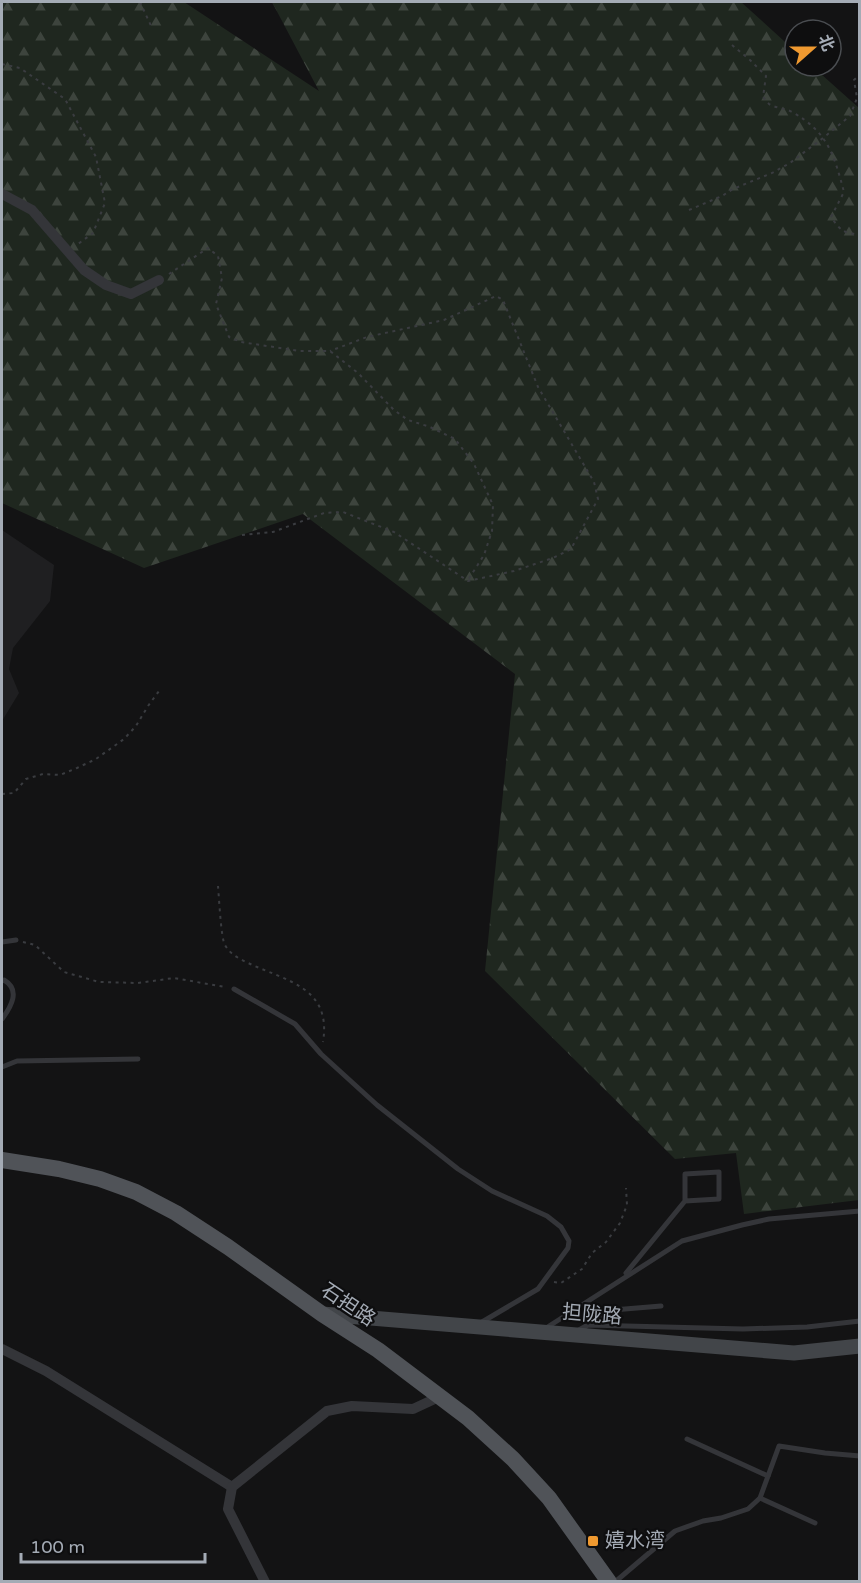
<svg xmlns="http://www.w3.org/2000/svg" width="861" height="1583" font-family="'Varela Round','Noto Sans SC',sans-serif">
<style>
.built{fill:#1f1f21}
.forest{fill:url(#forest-firs)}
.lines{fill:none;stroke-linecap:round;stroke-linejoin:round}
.path{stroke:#3a3c40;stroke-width:2;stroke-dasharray:3 4.5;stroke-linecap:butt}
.lane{stroke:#343539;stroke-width:5}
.street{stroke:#343539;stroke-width:10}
.secondary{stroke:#424549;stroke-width:15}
.primary{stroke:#505358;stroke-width:16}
.poi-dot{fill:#ef9930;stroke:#0e0e0f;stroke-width:2}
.labels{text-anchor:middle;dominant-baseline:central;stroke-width:4.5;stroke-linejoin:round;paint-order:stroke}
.street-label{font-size:20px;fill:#a4abb5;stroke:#0e0e0f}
.poi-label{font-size:20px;fill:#a4abb5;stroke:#0e0e0f;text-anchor:start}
</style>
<defs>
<pattern id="forest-firs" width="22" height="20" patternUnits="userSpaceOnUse" patternTransform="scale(1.5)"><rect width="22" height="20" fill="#1f271f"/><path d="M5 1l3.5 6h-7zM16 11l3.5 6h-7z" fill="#3d443d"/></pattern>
</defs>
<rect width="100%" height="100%" fill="#131314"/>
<polygon class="built" points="2,530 54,565 50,601 13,648 9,669 19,693 2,721"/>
<polygon class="forest" points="2,2 184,2 319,91 272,2 741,2 795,51 795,66 812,66 859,108 859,1200 744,1214 736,1153 675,1159 485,971 515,674 303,514 144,568 2,503"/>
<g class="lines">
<g class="path">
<polyline points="140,2 152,28"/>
<path d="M732 45 750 60 766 76 763 97C765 99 767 102 769 104 775 108 785 108 792 112 828 132 834 155 844 192L831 217C840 230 844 234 860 234"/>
<polyline points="2,64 20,68 65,99 96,157 105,203 93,233 78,244"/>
<polyline points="689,210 722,196 733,189 772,173 790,163 823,138 850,116 857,98 854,80 860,74"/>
<polyline points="169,274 208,248 218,256 222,278 216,304 229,337 241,342 300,351 330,351 358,373 394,410 408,420 430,427 455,439 474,464 493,505 492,531 484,555 468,580"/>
<polyline points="242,535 273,532 324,513 343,512 394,532 468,581 514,571 553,558 571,549 598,499 594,482 538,387 503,300 496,296 444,320 367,337 330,351"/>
<polyline points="2,794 14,793 26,779 43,774 60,775 77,768 96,759 124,739 136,726 148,706 159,691"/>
<path d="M218 886C219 897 221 939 225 945 230 954 238 958 246 962 285 981 332 986 323 1042"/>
<polyline points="23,942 35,945 64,972 99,982 138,983 174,978 225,987"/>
<polyline points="554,1282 561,1283 582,1269 592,1253 606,1242 620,1223 627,1205 626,1188"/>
</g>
<g class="lane">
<polyline points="2,942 16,940"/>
<path d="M2 981 4 980C21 990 11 1007 2 1019"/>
<polyline points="234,989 295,1024 321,1054 377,1105 458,1169 492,1191 547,1216 561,1227 569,1241 568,1248 538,1289 482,1322"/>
<polyline points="2,1067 17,1061 138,1059"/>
<polyline points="626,1273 685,1201 719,1199 719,1172 685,1174 685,1201"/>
<polyline points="589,1324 613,1310 661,1306"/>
<polyline points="546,1328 682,1241 742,1225 769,1219 860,1211"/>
<polyline points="577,1331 588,1325 743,1329 807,1327 860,1321"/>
<polyline points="687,1439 768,1476"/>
<polyline points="760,1498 815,1523"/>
<polyline points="615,1582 675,1531 703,1521 721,1518 748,1509 760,1498 779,1446 825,1453 860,1456"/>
</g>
<g class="street">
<polyline points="2,194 32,210 84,270 106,285 131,294 159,280"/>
<polyline points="2,1349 46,1371 232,1487"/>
<polyline points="265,1582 228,1509 232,1487 327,1411 352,1406 413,1409 441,1396"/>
</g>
<polyline class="secondary" points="322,1314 794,1353 860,1346"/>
<polyline class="primary" points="2,1160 59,1169 100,1179 136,1192 176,1213 228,1247 322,1314 378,1350 468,1418 513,1459 549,1498 609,1582"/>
</g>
<rect class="poi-dot" x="587" y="1535" width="12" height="12" rx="3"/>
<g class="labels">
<g class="street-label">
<text transform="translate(348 1305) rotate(34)">石担路</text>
<text transform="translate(592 1315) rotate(5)">担陇路</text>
</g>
<g class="poi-label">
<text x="605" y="1541">嬉水湾</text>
</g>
</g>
<rect width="861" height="1583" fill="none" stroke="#a4abb5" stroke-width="6"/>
<g transform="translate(813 48) rotate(69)"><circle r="28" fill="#0e0e0f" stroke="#4a4d51" stroke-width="1.5"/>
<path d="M0-4.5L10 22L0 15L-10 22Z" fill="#ef9930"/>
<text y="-9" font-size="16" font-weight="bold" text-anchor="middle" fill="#a4abb5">北</text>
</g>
<path d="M21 1553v9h184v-9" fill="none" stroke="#a4abb5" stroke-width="3"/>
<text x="30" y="1553" font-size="18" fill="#a4abb5" stroke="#0e0e0f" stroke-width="4.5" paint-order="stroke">100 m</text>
</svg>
